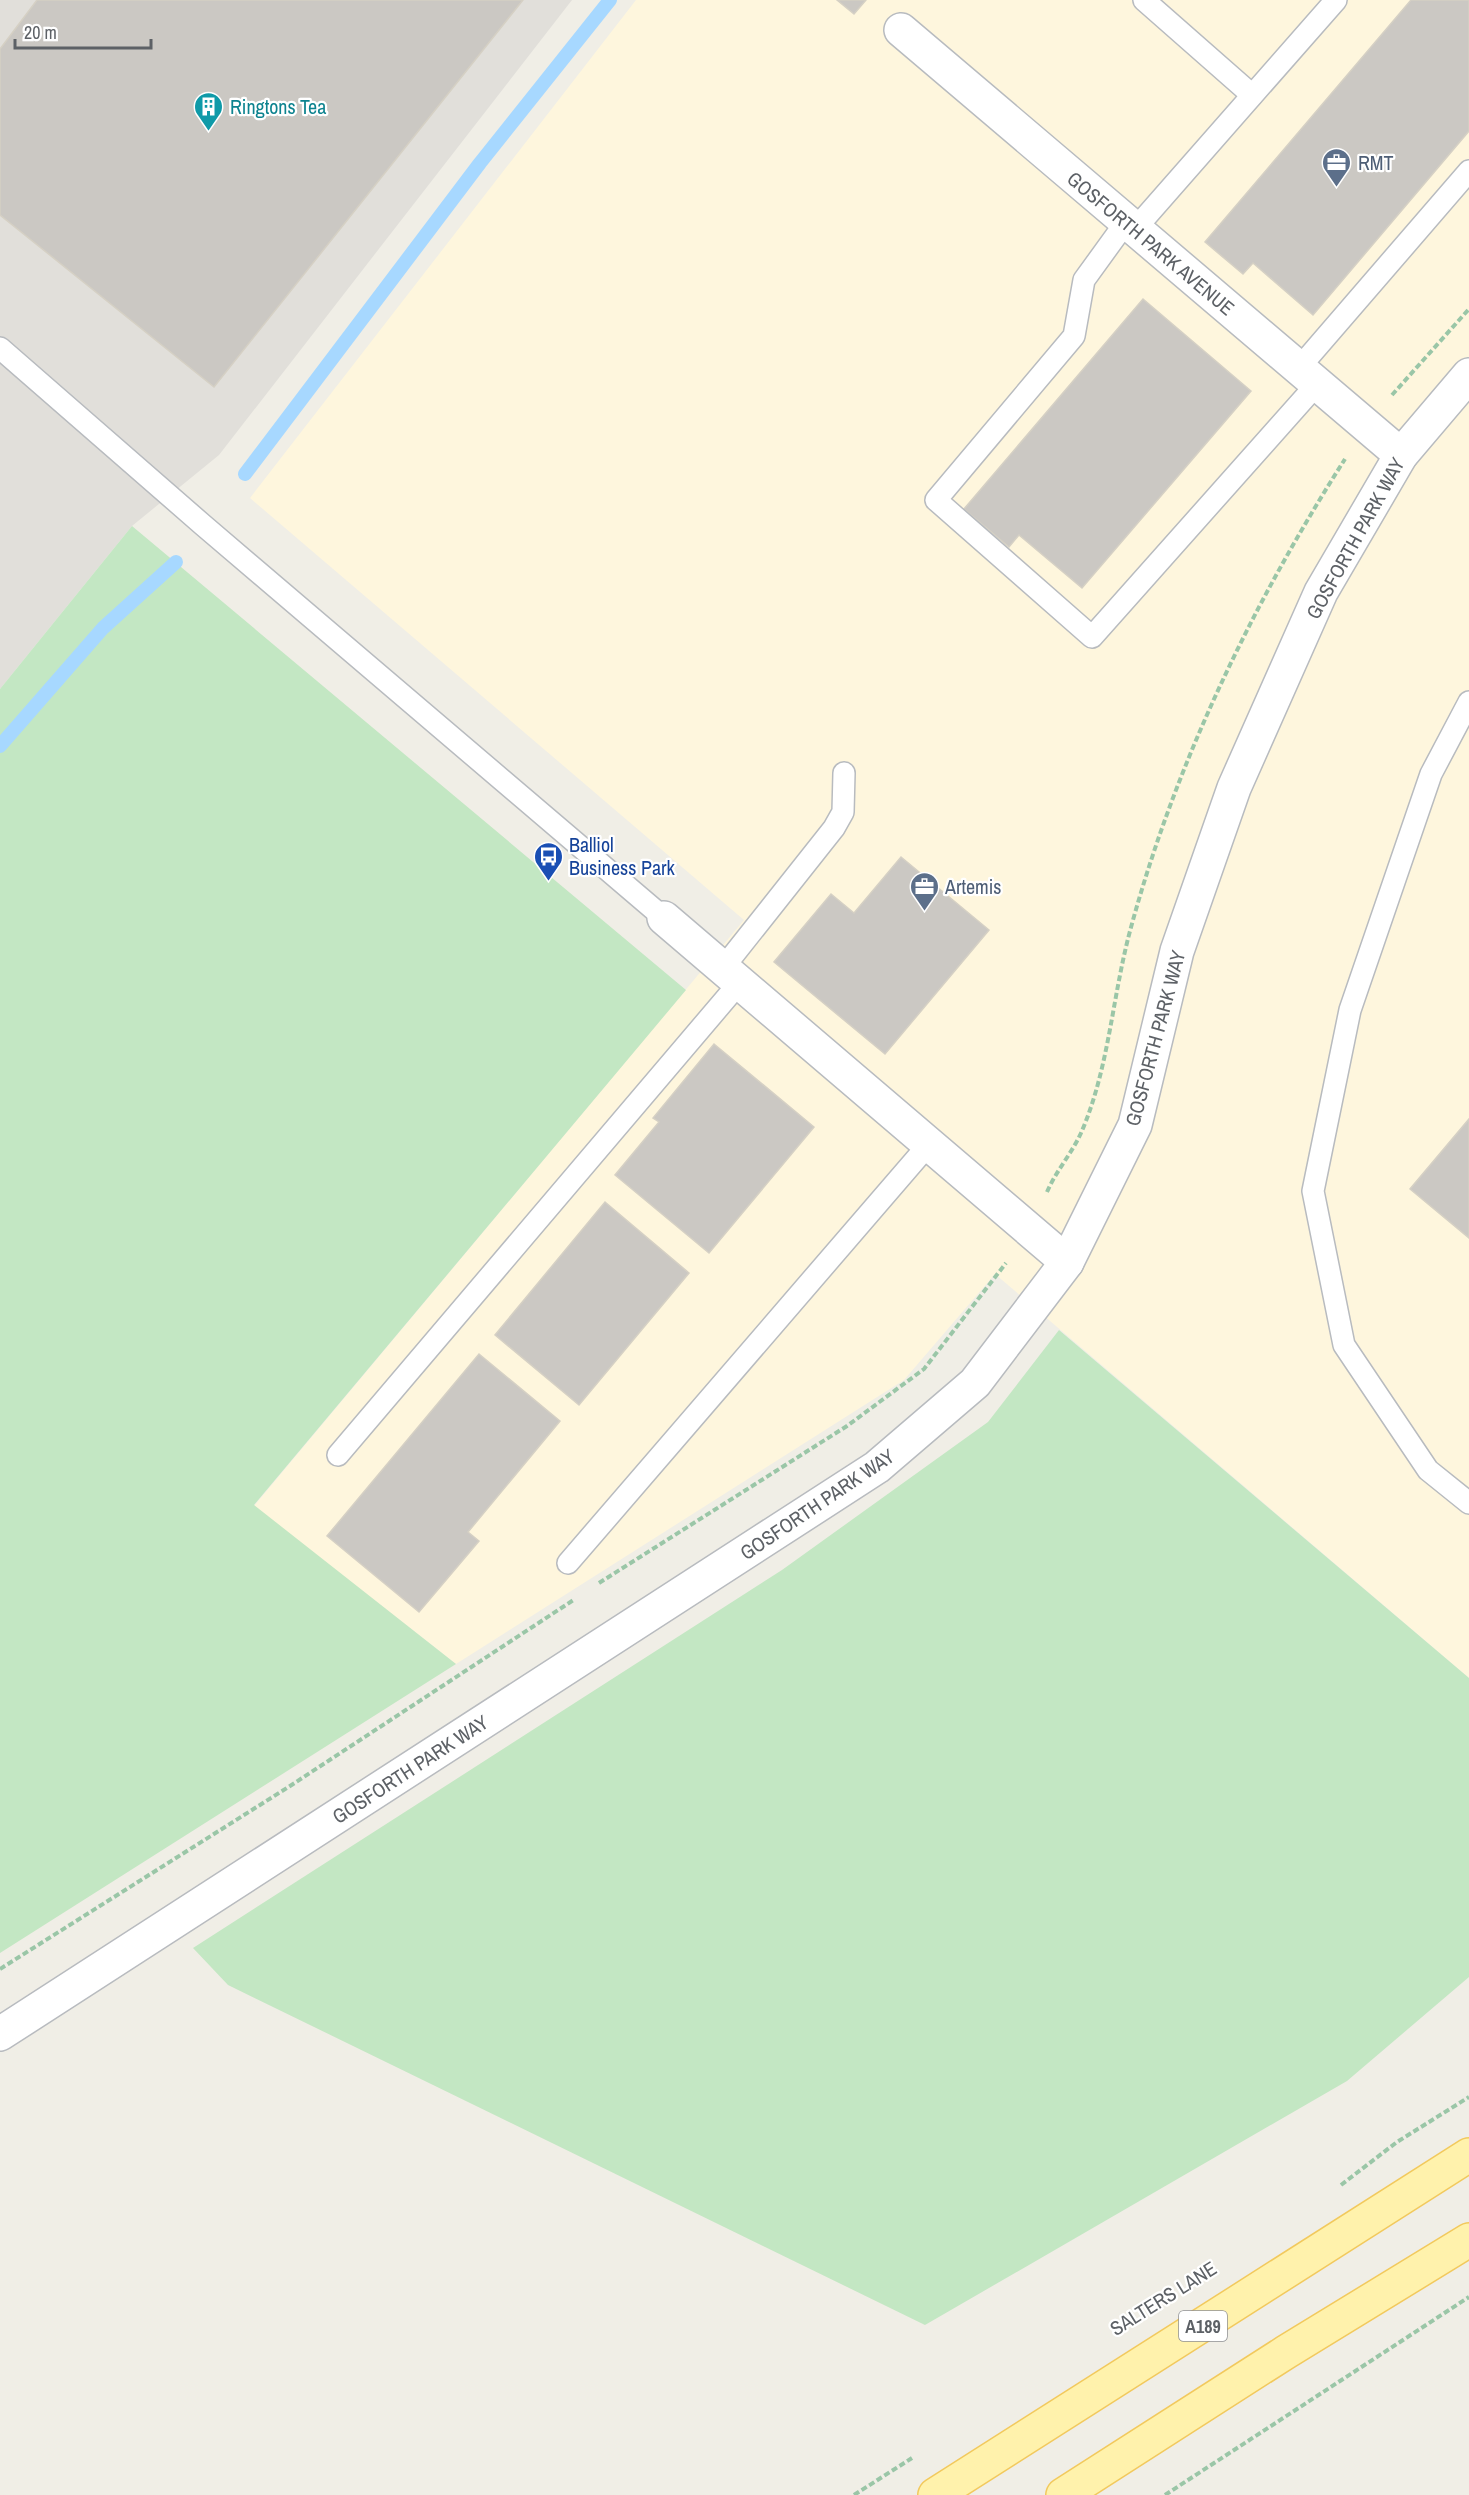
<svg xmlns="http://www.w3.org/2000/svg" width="1469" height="2495" font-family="'Archivo Narrow',sans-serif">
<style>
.commercial{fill:#fef6dd}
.industrial{fill:#e1dfda}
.green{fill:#c3e7c3}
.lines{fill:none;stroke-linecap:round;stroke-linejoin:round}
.stream{stroke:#a7d8ff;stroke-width:14}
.building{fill:#cbc8c3;stroke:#d5d0c4;stroke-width:1.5}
.lane-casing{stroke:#b8bbbf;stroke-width:24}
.street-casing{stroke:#b8bbbf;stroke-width:36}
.primary-casing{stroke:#f2c95d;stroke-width:36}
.path{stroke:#9ac6a7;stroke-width:4;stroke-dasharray:6 3;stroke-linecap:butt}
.lane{stroke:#fff;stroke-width:21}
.street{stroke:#fff;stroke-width:33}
.primary{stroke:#fff2ac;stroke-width:33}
.labels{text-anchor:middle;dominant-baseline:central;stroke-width:4.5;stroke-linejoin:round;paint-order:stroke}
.shield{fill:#fff;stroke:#8e9094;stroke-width:1.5}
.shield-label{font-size:18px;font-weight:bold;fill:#5d6166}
.culture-label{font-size:20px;fill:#0d838f;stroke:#fff;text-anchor:start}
.service-label{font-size:20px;fill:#4e5e75;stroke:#fff;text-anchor:start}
.street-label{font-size:20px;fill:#5d6166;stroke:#fff}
.transit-label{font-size:20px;fill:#164399;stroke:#fff;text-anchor:start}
</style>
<rect width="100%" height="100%" fill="#f0eee6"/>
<polygon class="commercial" points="636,0 1469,0 1469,1678 995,1274 904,1380 456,1664 254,1506 744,920 250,498"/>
<polygon class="industrial" points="0,0 572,0 219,455 132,526 0,689"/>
<g class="green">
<polygon points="132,526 686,990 254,1505 456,1664 0,1953 0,689"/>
<polygon points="1059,1330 1469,1678 1469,1977 1347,2081 925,2325 228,1985 193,1948 782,1570 988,1422"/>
</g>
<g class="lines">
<g class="stream">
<polyline points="245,474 480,163 610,0"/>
<polyline points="0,746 103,628 176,562"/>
</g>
</g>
<g class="building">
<polygon points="37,0 523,0 214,387 0,215 0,49"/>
<polygon points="837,0 866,0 854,14"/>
<polygon points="1411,0 1469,0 1469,131 1313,315 1253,263 1243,274 1205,242"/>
<polygon points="1143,299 1251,391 1082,588 1019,535 1009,547 964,509"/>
<polygon points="901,857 989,930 885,1054 774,962 831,894 854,913"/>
<polygon points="714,1044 814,1127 709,1253 615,1175 659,1122 653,1118"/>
<polygon points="1469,1119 1469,1238 1410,1189"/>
<polygon points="605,1202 689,1273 579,1405 495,1335"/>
<polygon points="479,1354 560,1421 468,1532 479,1541 419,1612 327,1536"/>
</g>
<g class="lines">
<defs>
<g id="lane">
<polyline points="1144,0 1252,95"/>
<polyline points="1126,222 1084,280 1074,336 936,500 1092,637 1317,384"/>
<polyline points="1135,229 1336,0"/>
<polyline points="0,348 203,525 664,918"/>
<polyline points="1299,368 1469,171"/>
<polyline points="1469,702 1431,774 1350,1010 1313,1191 1344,1345 1428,1470 1469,1503"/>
<polyline points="723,968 834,828 843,812 844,773"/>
<polyline points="338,1455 740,982"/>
<polyline points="568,1563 929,1144"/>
</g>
<g id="street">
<polyline points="901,30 1401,455"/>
<polyline points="664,918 1067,1262"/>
<polyline points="0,2034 877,1467 975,1383 1067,1262 1135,1125 1177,951 1234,788 1321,592 1401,455 1469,375"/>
</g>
<g id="primary">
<polyline points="935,2495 1469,2155"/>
<polyline points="1063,2495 1286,2352 1469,2240"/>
</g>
</defs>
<use href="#lane" class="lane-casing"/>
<use href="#street" class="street-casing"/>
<use href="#primary" class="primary-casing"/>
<g class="path">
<polyline points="1392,395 1469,309"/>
<path d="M1047 1192C1056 1171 1072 1153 1081 1133 1109 1069 1112 998 1130 931 1175 764 1252 605 1345 459"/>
<polyline points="599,1583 847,1426 924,1369 1006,1263"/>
<polyline points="0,1969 290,1786 575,1599"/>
<polyline points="1341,2185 1397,2142 1469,2097"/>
<polyline points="854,2495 912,2458"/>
<polyline points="1165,2495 1469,2297"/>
</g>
<use href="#lane" class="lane"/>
<use href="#street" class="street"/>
<use href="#primary" class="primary"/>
</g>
<defs>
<symbol id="building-pin" viewBox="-11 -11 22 30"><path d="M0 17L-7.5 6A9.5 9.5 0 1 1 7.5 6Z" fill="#0f9aa8" stroke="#fff"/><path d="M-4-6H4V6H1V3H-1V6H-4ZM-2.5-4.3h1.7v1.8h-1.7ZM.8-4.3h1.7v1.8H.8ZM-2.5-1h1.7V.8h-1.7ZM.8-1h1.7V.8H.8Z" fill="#fff"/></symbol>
<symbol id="office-pin" viewBox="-11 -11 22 30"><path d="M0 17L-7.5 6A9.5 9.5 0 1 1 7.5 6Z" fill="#5c6f8a" stroke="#fff"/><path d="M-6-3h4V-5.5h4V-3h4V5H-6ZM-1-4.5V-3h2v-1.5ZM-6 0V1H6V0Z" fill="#fff"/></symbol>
<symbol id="bus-pin" viewBox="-11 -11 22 30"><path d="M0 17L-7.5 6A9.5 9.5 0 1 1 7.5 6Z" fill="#1a4fb4" stroke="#fff"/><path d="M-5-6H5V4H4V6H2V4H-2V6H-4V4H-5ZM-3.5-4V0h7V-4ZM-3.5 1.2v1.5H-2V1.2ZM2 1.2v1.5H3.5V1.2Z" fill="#fff"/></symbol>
</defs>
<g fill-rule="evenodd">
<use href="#building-pin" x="192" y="90" width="33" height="45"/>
<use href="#office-pin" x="1320" y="146" width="33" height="45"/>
<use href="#bus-pin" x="532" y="840" width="33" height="45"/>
<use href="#office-pin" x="908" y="870" width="33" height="45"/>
</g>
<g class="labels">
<rect class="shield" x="1179" y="2311" width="48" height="30" rx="4.5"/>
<g class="shield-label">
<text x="1203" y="2326">A189</text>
</g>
<g class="culture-label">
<text x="230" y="106">Ringtons Tea</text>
</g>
<g class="service-label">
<text x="1358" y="162">RMT</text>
<text x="945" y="886">Artemis</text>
</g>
<g class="street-label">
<text transform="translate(1151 243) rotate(40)">GOSFORTH PARK AVENUE</text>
<text transform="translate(1355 538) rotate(-61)">GOSFORTH PARK WAY</text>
<text transform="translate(1155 1038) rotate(-75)">GOSFORTH PARK WAY</text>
<text transform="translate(817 1504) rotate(-34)">GOSFORTH PARK WAY</text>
<text transform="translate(410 1769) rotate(-33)">GOSFORTH PARK WAY</text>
<text transform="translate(1163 2298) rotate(-32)">SALTERS LANE</text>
</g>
<g class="transit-label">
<text x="569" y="844">Balliol<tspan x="569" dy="23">Business Park</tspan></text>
</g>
</g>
<path d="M15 39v9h136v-9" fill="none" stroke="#5d6166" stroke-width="3"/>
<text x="24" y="39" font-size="18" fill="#5d6166" stroke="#ffffff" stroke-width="4.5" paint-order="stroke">20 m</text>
</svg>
